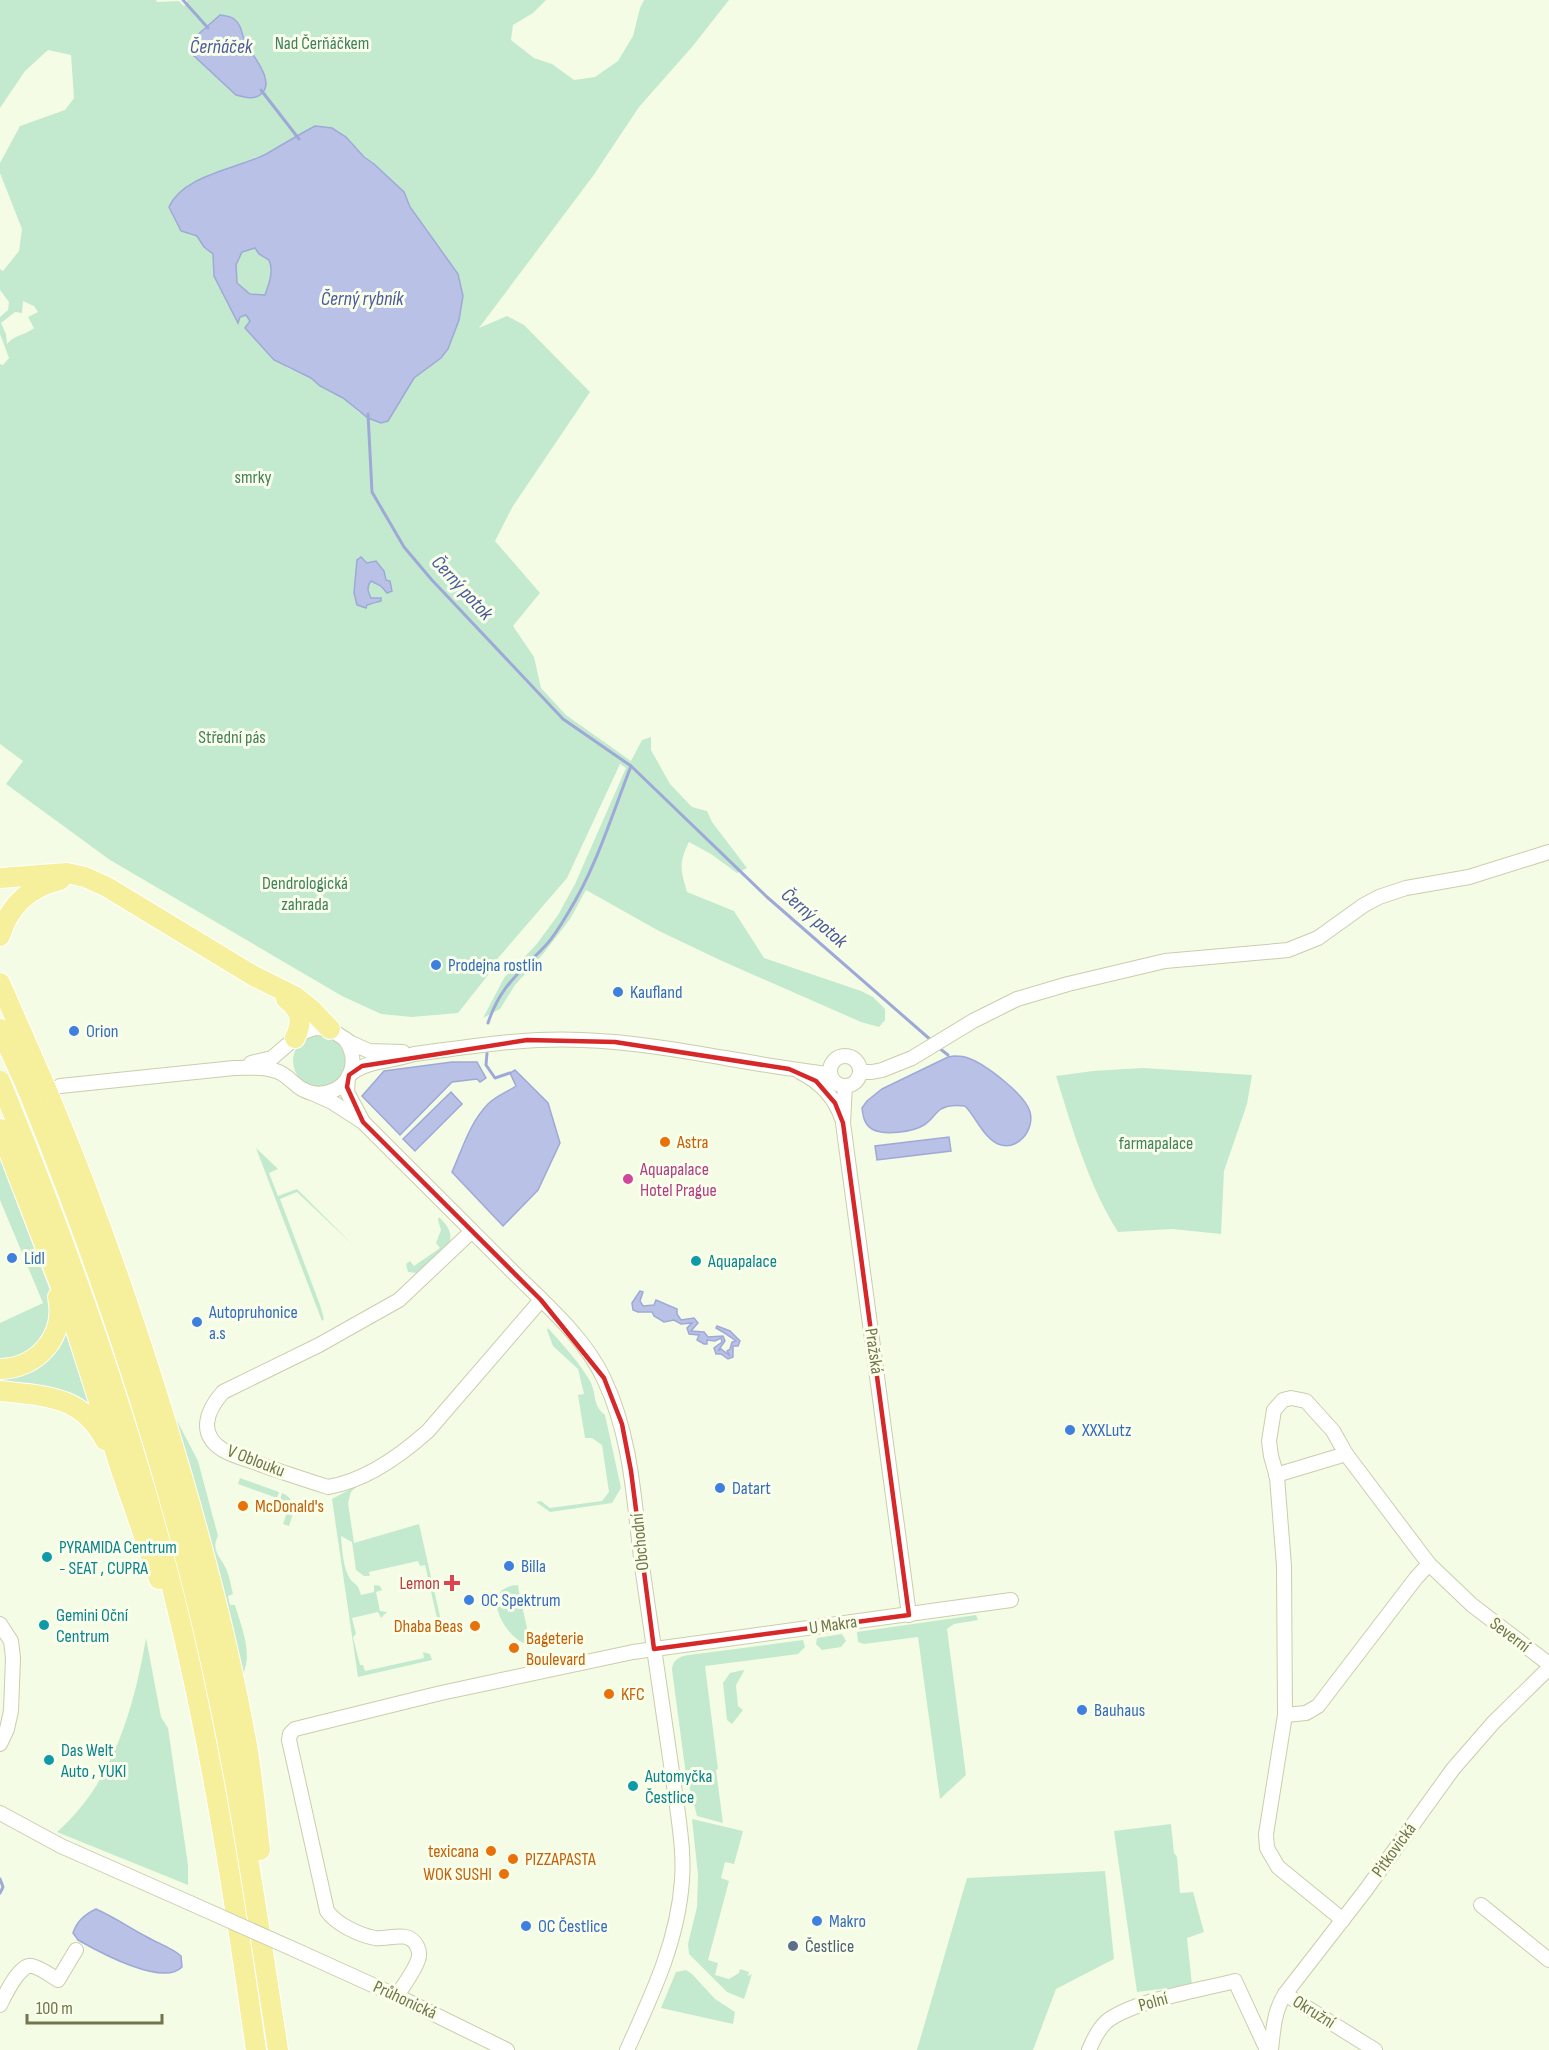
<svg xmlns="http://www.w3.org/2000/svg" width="1549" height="2050" font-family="'Sofia Sans Condensed',sans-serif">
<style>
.green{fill:#c3eace;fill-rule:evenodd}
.water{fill:#b9c1e6;stroke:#9fa9d7;stroke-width:1.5;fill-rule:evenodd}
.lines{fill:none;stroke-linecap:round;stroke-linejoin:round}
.stream{stroke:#9fa9d7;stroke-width:3}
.minor-casing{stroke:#c9ceab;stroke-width:16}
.highway-casing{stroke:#fff;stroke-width:22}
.minor{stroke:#fff;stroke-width:14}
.highway{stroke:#f6f09c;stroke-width:20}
.minor-bridge-casing{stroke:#c9ceab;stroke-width:16;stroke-linecap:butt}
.highway-bridge-casing{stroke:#fff;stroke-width:22;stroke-linecap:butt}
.minor-bridge{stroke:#fff;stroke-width:14}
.highway-bridge{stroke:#f6f09c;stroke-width:20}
.marked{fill:none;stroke:#d62828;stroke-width:4.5;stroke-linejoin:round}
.shop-dot{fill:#3f7fe0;stroke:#f9ffeb;stroke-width:2}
.food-dot{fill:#e8710a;stroke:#f9ffeb;stroke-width:2}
.hotel-dot{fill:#d1479c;stroke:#f9ffeb;stroke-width:2}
.culture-dot{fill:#0f9aa8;stroke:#f9ffeb;stroke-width:2}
.health-dot{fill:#e0444e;stroke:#f9ffeb;stroke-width:2}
.service-dot{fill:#5c6f8a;stroke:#f9ffeb;stroke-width:2}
.labels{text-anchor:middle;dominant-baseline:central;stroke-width:6;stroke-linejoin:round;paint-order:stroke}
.park-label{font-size:18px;fill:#45805c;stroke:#f9ffeb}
.shop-label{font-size:18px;fill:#366cbe;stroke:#f9ffeb;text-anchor:start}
.food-label{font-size:18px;fill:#c56008;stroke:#f9ffeb;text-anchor:start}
.hotel-label{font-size:18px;fill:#b23c85;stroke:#f9ffeb;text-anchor:start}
.culture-label{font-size:18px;fill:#0d838f;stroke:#f9ffeb;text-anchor:start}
.street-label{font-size:18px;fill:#73754a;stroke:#f9ffeb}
.health-label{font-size:18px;fill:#be3a42;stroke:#f9ffeb;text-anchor:end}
.service-label{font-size:18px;fill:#4e5e75;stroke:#f9ffeb;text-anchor:start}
.water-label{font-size:20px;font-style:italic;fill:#4d599d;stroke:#f9ffeb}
</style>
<rect width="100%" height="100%" fill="#f5fce5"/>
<g class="green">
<path d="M0 0H156L157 2 179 1 184 6 187 3V0H546L533 13 513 25 511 40 534 58 552 64 574 80 595 77 618 61 633 36 640 8 644 0H729L692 47 639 107 593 176 479 328 507 316 524 325 590 392 513 506 495 541 540 593 513 626 534 657 541 688 566 715 631 761 642 740 651 737V750L670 784 692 807 707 811 712 822 747 868 737 873 711 854 689 842C678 864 681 870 687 892L734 911 764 958 861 991 873 997 885 1009V1020L879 1027 861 1022 722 961 659 931 586 890 570 919 543 954 515 985 500 1009 483 1018 504 978 536 945 558 915 575 884 626 768 620 764 567 878 493 964 492 970 458 1013 412 1017 381 1014 342 996 110 860 6 784 23 761 0 744V364L3 365 9 358 0 334V317L8 310 9 302 0 290V269L3 271 19 251 22 229 0 173V163L20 126 65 110 74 98 71 55 48 50 25 71 0 108ZM220 15 236 95 189 46 193 39ZM346 137 364 157 374 164 404 192 410 207 458 274 463 296 459 320 448 349 441 358 414 378 388 421 360 413 343 398 320 386 311 378 288 368 258 343 246 328 250 321 245 315 240 317 238 322 214 276 213 254 204 247 197 236 190 235 187 186 264 154 288 142ZM23 301 34 306 38 312 28 317 34 328C24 336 15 334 7 344L6 334 1 323 15 312 22 313ZM363 558 386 581 384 591 381 586 371 581 368 585V592L371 598 381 601H377L375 604 367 605 354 593 357 560Z"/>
<path d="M255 248 259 254 269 260C273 272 269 283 265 295L250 294 237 283 236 265 242 252Z"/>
<circle cx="319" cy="1061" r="26"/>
<path d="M1143 1068 1252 1075 1247 1104 1224 1171 1221 1234 1172 1229 1118 1232C1088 1184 1073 1130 1056 1076L1093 1071Z"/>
<polygon points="256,1148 278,1169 269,1173 278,1196 297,1189 354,1246 297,1192 280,1199 320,1305 324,1319 322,1321"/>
<polygon points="0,1159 53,1298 44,1343 0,1365 0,1323 43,1303 0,1200"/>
<path d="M439 1217C447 1225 452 1231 450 1242L417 1273 408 1272 406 1264 410 1261 414 1266 440 1248 436 1243 441 1230 438 1220Z"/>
<path d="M548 1328C563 1345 579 1362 590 1381 597 1394 592 1405 605 1415L621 1488 612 1503 550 1512 536 1502 541 1501 550 1508 602 1501 609 1492 602 1445 592 1438H585L578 1395 584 1394 578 1369 553 1346 547 1330Z"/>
<path d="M67 1330 93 1403 88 1404 56 1388 0 1381V1376C36 1377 50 1359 67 1330Z"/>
<path d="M173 1413 198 1461 218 1536C210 1551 222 1558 227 1571 230 1578 231 1587 233 1594L228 1596 230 1605H235C241 1626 253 1653 243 1674L241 1673Z"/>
<polygon points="240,1478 279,1492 277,1498 238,1484"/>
<path d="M358 1485 351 1492 348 1503 354 1543 419 1524 444 1634 435 1635 434 1629 439 1627 425 1565 420 1566 418 1561 369 1572 370 1576H364L356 1570 352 1542 341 1536C342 1548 343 1565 348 1575 353 1586 357 1580 361 1595L374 1592V1585L380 1586 382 1590 376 1592 380 1611 387 1612 381 1618 378 1612 352 1618 356 1634 353 1637 360 1665H363L365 1671 424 1658 423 1652 430 1654 432 1660 358 1677 332 1499Z"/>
<path d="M282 1493C298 1500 294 1512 289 1526L283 1524C287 1514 289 1506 280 1499Z"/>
<path d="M518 1585 519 1592 531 1646C505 1641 476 1587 518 1585Z"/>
<polygon points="976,1615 978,1620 954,1624 947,1629 966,1775 940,1799 918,1637 864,1644 858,1642 857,1632"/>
<polygon points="842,1634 846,1641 841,1647 822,1650 816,1644 817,1638"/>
<path d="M146 1638 161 1717 168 1728 188 1865V1885L57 1832C113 1783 134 1708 146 1638Z"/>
<path d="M803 1640 805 1647 798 1654 705 1666 718 1769 716 1770 723 1823 697 1816 686 1775 672 1670C672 1660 680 1656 689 1655Z"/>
<polygon points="743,1670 744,1671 736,1685 738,1706 743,1710 732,1724 727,1720 723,1683 730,1673"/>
<polygon points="692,1819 743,1831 734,1864 725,1862 721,1878 729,1881 708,1960 718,1963 715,1975 729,1979 739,1973 740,1969 749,1972 748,1976 752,1974 744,1999 727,1992 689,1954 688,1944 697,1907 698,1875"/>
<polygon points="1171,1824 1174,1853 1177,1857 1180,1893 1193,1892 1204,1932 1187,1938 1192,1985 1137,1992 1114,1831"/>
<polygon points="1105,1871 1114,1959 1056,1989 1033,2050 917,2050 967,1878"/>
<polygon points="686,1970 692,1974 715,1999 735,2012 733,2024 661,2008 676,1972"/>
</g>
<g class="water">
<path d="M220 15C225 16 230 16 234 19 243 26 241 35 246 44 253 56 277 83 260 95 253 100 244 97 236 95L192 54 189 46 193 39Z"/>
<path d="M315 126 332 128 346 137 364 157 374 164 404 192 410 207 458 274 463 296 459 320 448 349 441 358 414 378 388 421 381 423 368 418 343 398 320 386 311 378 274 360 245 328 250 321 246 315 240 317 238 323 214 276 213 254 204 247 197 236 181 231 169 207C183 175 237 169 266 154 282 145 298 135 315 126ZM255 248 259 254 269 260C274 271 269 284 265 295L250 294 237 283 236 265 242 252Z"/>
<path d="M361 557 367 563 376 561 384 571 386 580 390 581 392 591 387 593 381 586 371 581C366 587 368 592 371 598H381V601L367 605 366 608 357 605 354 593 357 560Z"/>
<path d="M954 1056C959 1056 964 1056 968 1058 985 1064 1025 1094 1030 1112 1035 1130 1017 1152 998 1144 983 1137 976 1117 965 1106 957 1105 948 1105 941 1109 935 1113 931 1121 924 1125 913 1132 884 1136 872 1129 864 1124 863 1116 862 1108L867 1101 882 1089 948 1057Z"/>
<polygon points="452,1062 477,1062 486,1078 480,1082 477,1079 452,1082 400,1135 362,1096 384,1071"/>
<path d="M515 1070 548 1103 560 1143 538 1190 503 1226 452 1172C462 1150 470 1122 488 1104 496 1096 507 1092 516 1086L510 1073Z"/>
<polygon points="451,1092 462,1104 415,1151 403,1139"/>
<polygon points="949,1137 951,1151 877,1160 875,1146"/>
<path d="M640 1291 643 1292 640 1301 643 1306 654 1305 656 1300 677 1309V1314L681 1320 694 1318 698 1323 691 1331 704 1332 708 1337 723 1336 725 1341 718 1351 721 1349 730 1356 727 1351 730 1349 732 1342 736 1341C729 1336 724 1332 716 1328L717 1326 730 1331 740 1341 738 1346H733V1357L728 1359 721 1354H716L714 1348 722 1342 721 1338 715 1341 707 1340V1344H704L697 1340 699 1335 689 1334 687 1328 692 1323 681 1324 674 1320 664 1322 654 1316 652 1312H638L633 1310 632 1303Z"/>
<path d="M96 1909C114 1917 130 1928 147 1937 159 1944 171 1947 181 1956L182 1967C163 1987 99 1952 78 1940L73 1933C77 1921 84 1915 96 1909Z"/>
</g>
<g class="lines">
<g class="stream">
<polyline points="183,0 208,28"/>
<polyline points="261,90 299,139"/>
<polyline points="368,414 372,492 404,547 431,579 563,719 631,766 767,897 932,1041"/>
<path d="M488 1023C501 984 521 972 547 944 555 935 562 923 568 913 596 868 612 815 631 766"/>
<polyline points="939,1048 948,1055"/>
<polyline points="487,1053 486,1065 495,1078 510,1073"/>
<polyline points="0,1879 3,1887 0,1893"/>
</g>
<defs>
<g id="minor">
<circle cx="845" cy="1071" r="15"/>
<polyline points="251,1063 272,1058 301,1033 315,1028 330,1029 351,1043 369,1051 403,1052"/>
<path d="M800 1072C820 1082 835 1097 842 1119"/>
<polyline points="860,1072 872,1072 882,1070 912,1058 973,1021 1017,999 1068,984 1165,961 1288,950 1318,938 1364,905 1379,897 1406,888 1469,877 1549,852"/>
<path d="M349 1075C368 1059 392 1062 414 1054 470 1047 525 1037 582 1040 666 1043 747 1065 830 1074"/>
<polyline points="348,1077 347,1092 362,1120"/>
<path d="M60 1086 234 1068C247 1068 263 1066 276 1071 287 1074 293 1084 302 1089 319 1099 342 1092 350 1074 355 1062 352 1049 345 1039"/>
<polyline points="845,1086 843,1123 909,1615"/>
<path d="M312 1093 332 1102 363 1122C412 1171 461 1220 510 1269 543 1302 584 1336 604 1379 633 1440 634 1507 643 1573 654 1651 666 1728 677 1806 680 1830 684 1855 682 1880 678 1941 652 1995 627 2050"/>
<path d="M472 1231 399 1300 319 1345 223 1392C207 1410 197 1434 223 1450 235 1457 250 1460 262 1465 284 1473 306 1480 328 1487 365 1481 400 1456 428 1431L541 1300"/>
<polyline points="1276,1475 1346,1454"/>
<polyline points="0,1624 11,1641 13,1658 11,1711 7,1729 0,1744"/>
<polyline points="1285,1715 1306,1713 1318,1706 1416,1578 1429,1564"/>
<polyline points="0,1813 61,1846 190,1903"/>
<polyline points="1481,1905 1549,1960"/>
<polyline points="1343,1920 1278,1867 1267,1848 1266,1834 1285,1715 1284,1566 1277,1477 1271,1456 1269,1441 1274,1410 1283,1400 1291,1398 1306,1401 1333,1431 1346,1454 1429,1564 1472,1605 1549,1664"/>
<polyline points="302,1953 397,1996 507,2050"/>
<polyline points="1285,1994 1375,2050"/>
<path d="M397 1996C404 1984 414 1972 418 1960 420 1955 419 1950 417 1946 408 1929 389 1940 375 1938 359 1935 336 1924 327 1911L289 1740 290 1734 295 1729 441 1693 633 1652 1011 1600"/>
<path d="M0 2005C5 1995 20 1963 32 1966 41 1968 50 1975 58 1980L76 1950"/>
<path d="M1089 2050C1093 2040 1098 2030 1106 2022 1131 2001 1201 1990 1235 1981L1267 2050"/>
<path d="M1271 2050C1273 2031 1274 2011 1285 1994L1365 1891 1453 1769 1493 1723 1549 1668"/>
</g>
<g id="highway">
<polyline points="0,878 67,873 85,877 107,887 252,975 296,997 312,1010 330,1029"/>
<path d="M0 936C9 906 29 887 60 880"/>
<polyline points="0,983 42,1079"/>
<path d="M286 999C301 1010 303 1022 295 1038"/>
<polyline points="0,1029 24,1081"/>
<path d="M31 1098C103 1276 164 1458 207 1645 238 1779 257 1914 278 2050"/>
<path d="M50 1098C95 1205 133 1314 167 1426 199 1531 228 1638 247 1746 253 1780 256 1815 260 1850"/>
<path d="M9 1103C68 1248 120 1395 161 1546 206 1711 232 1881 256 2050"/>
<polyline points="0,1129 68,1305 121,1470 159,1579"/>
<path d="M0 1369C39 1368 66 1335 58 1297"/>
<path d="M0 1391C44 1396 82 1395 105 1440"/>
</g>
</defs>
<use href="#minor" class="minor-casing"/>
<use href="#highway" class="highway-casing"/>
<use href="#minor" class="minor"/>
<use href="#highway" class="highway"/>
<defs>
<polyline id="minor-bridge" points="190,1903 302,1953"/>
<g id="highway-bridge">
<polyline points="42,1079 50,1098"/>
<polyline points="0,1081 9,1103"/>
<polyline points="24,1081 31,1098"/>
</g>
</defs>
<use href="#minor-bridge" class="minor-bridge-casing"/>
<use href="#highway-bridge" class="highway-bridge-casing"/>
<use href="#minor-bridge" class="minor-bridge"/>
<use href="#highway-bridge" class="highway-bridge"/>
</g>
<path class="marked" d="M527 1040 615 1042 789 1069 816 1081 835 1103 843 1123 909 1615 654 1649 631 1471 622 1424 604 1378 541 1300 363 1122 347 1087 349 1075 362 1066Z"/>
<g class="shop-dot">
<circle cx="436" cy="965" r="6"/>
<circle cx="618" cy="992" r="6"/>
<circle cx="74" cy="1031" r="6"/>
<circle cx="12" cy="1258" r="6"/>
<circle cx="197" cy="1322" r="6"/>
<circle cx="1070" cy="1430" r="6"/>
<circle cx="720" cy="1488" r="6"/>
<circle cx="509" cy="1566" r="6"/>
<circle cx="469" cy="1600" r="6"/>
<circle cx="1082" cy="1710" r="6"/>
<circle cx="817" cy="1921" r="6"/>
<circle cx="526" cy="1926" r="6"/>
</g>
<g class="food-dot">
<circle cx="665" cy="1142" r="6"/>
<circle cx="243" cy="1506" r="6"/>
<circle cx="475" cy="1626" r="6"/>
<circle cx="514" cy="1648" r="6"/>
<circle cx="609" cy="1694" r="6"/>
<circle cx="491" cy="1851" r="6"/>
<circle cx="513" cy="1859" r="6"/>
<circle cx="504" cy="1874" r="6"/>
</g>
<circle class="hotel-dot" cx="628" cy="1179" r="6"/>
<g class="culture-dot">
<circle cx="696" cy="1261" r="6"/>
<circle cx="47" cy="1557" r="6"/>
<circle cx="44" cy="1625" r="6"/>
<circle cx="49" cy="1760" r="6"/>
<circle cx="633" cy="1786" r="6"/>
</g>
<path class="health-dot" d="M449 1574h6v6h6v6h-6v6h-6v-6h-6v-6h6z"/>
<circle class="service-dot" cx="793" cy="1946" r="6"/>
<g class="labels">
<g class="park-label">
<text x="322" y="43">Nad Čerňáčkem</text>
<text x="253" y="477">smrky</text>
<text x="232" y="737">Střední pás</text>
<text x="305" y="883">Dendrologická<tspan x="305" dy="21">zahrada</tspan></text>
<text x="1156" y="1143">farmapalace</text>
</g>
<g class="shop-label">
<text x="448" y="965">Prodejna rostlin</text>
<text x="630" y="992">Kaufland</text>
<text x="86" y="1031">Orion</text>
<text x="24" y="1258">Lidl</text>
<text x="209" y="1312">Autopruhonice<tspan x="209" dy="21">a.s</tspan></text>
<text x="1082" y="1430">XXXLutz</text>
<text x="732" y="1488">Datart</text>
<text x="521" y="1566">Billa</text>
<text x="481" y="1600">OC Spektrum</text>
<text x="1094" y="1710">Bauhaus</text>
<text x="829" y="1921">Makro</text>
<text x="538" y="1926">OC Čestlice</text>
</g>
<g class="food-label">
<text x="677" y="1142">Astra</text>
<text x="255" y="1506">McDonald's</text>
<text x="463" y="1626" text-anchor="end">Dhaba Beas</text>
<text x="526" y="1638">Bageterie<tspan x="526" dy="21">Boulevard</tspan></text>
<text x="621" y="1694">KFC</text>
<text x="479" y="1851" text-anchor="end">texicana</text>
<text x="525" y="1859">PIZZAPASTA</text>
<text x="492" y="1874" text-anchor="end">WOK SUSHI</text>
</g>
<g class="hotel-label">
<text x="640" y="1169">Aquapalace<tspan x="640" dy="21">Hotel Prague</tspan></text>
</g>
<g class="culture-label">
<text x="708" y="1261">Aquapalace</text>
<text x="59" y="1547">PYRAMIDA Centrum<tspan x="59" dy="21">- SEAT , CUPRA</tspan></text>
<text x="56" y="1615">Gemini Oční<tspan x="56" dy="21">Centrum</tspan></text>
<text x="61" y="1750">Das Welt<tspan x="61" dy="21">Auto , YUKI</tspan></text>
<text x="645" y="1776">Automyčka<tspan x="645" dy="21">Čestlice</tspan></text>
</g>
<g class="street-label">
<text transform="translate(874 1351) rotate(82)">Pražská</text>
<text transform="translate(256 1461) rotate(21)">V Oblouku</text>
<text transform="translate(640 1542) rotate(-96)">Obchodní</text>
<text transform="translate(833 1625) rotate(-8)">U Makra</text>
<text transform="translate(1510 1635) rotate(37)">Severní</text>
<text transform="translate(1394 1850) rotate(-54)">Pitkovická</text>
<text transform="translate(405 2000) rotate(25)">Průhonická</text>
<text transform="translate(1153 2002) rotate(-15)">Polní</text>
<text transform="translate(1314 2012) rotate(32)">Okružní</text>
</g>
<g class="health-label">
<text x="440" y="1583">Lemon</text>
</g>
<g class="service-label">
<text x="805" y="1946">Čestlice</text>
</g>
<g class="water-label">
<text x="221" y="47">Čerňáček</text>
<text x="362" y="299">Černý rybník</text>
<text transform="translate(462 588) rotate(47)">Černý potok</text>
<text transform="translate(814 918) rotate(41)">Černý potok</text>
</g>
</g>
<path d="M27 2014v9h135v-9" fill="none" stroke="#73754a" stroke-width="3"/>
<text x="36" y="2014" font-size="18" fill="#73754a" stroke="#f9ffeb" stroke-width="4.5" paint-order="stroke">100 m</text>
</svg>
